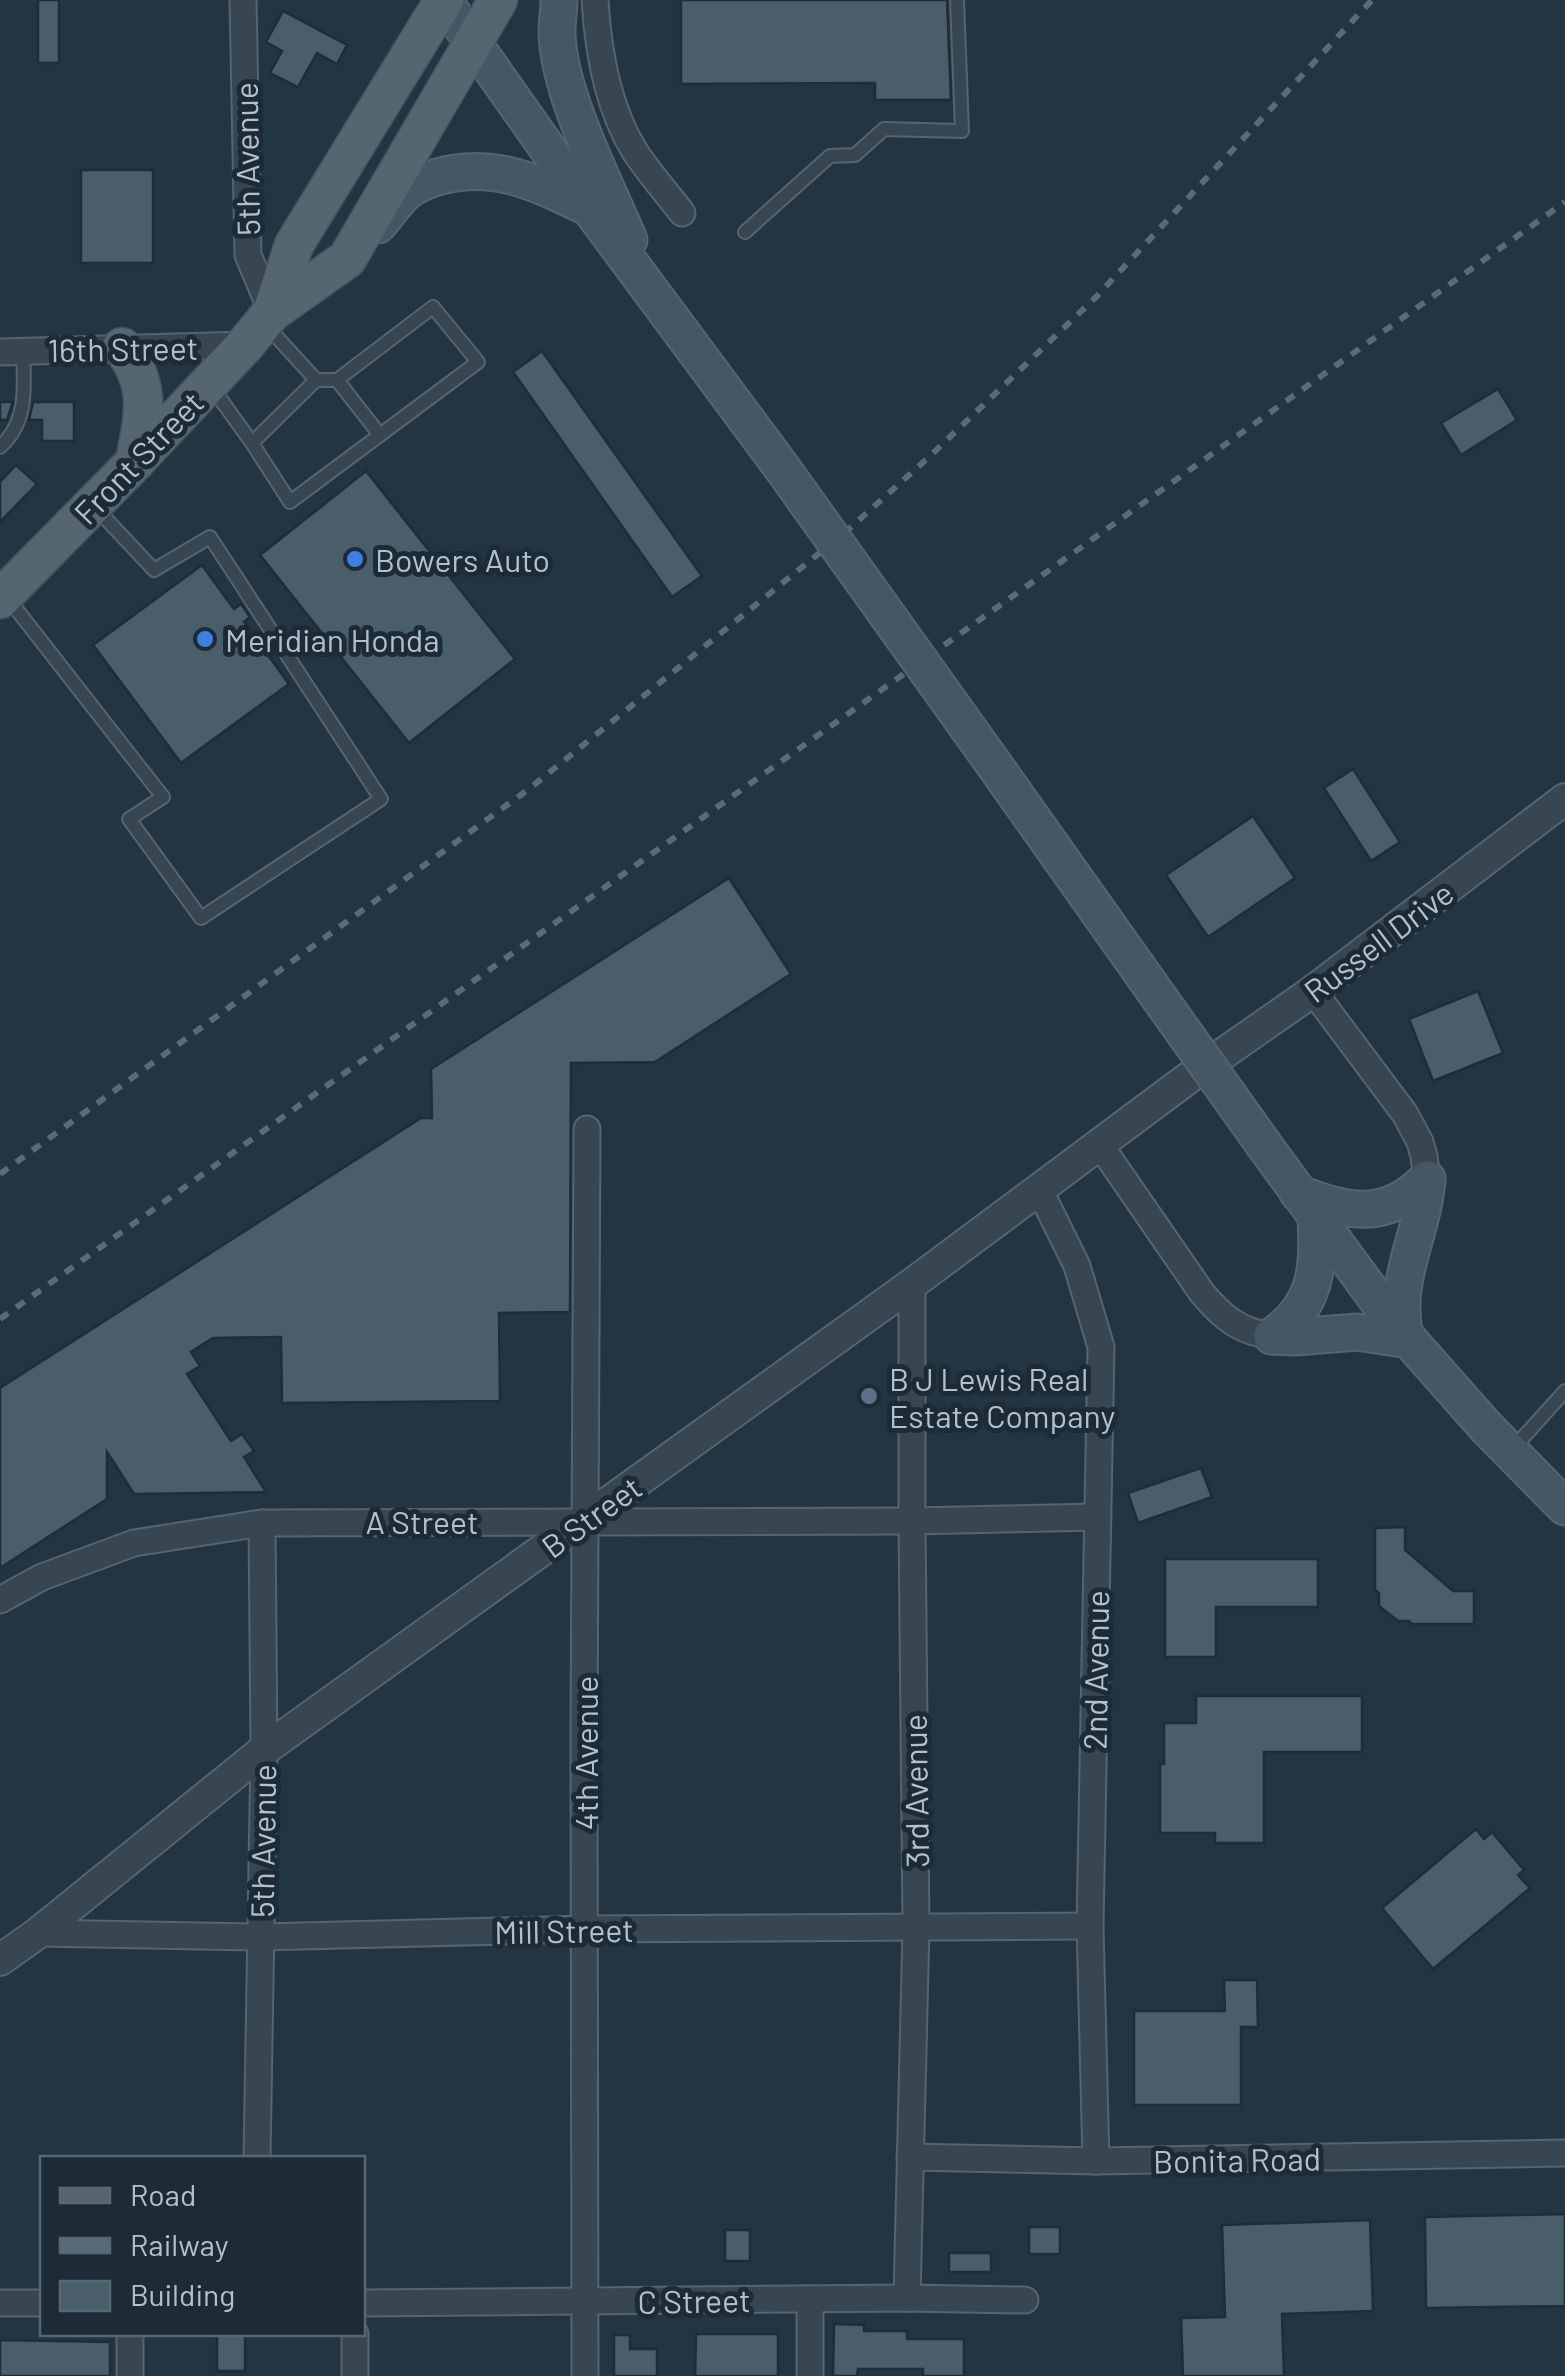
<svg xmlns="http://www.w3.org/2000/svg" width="1565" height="2376" font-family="Barlow,sans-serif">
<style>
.building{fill:#495d6b;stroke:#1f2d38;stroke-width:2.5}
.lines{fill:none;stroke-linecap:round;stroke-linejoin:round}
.service-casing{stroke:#56646f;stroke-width:16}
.minor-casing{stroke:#56646f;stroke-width:29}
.tertiary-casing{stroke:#56646f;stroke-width:34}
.secondary-casing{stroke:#56646f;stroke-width:39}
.primary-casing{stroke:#44525d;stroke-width:41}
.service{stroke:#384651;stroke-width:12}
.minor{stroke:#384651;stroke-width:25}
.tertiary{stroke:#384651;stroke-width:30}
.secondary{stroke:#455665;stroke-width:35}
.primary{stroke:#566671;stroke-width:38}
.rail{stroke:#596b78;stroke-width:6;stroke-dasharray:10 10;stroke-linecap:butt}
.secondary-bridge-casing{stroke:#56646f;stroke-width:39;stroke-linecap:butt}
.secondary-bridge{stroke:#455665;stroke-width:35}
.shop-dot{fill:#3f7fe0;stroke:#1d2b36;stroke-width:4}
.service-dot{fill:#5c6f8a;stroke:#1d2b36;stroke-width:4}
.labels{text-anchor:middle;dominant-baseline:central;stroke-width:10;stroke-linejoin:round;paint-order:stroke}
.street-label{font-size:32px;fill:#b4c1cc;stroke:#1d2b36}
.poi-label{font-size:32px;fill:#b4c1cc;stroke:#1d2b36;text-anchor:start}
</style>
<rect width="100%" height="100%" fill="#233542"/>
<g class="building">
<rect x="38" y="0" width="21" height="63"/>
<polygon points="681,0 947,0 951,100 875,100 875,83 681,84"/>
<polygon points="283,11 347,45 337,64 317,53 298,87 270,73 282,51 266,42"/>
<rect x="81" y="170" width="72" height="93"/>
<polygon points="542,351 702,576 672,597 513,372"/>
<polygon points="1498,389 1517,420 1461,455 1441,423"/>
<polygon points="0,402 13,402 7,420 0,420"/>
<polygon points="33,402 74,402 74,441 42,441 42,420 29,420"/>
<polygon points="16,465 37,484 0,522 0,482"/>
<polygon points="366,471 515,659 409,743 260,555"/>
<polygon points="202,565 234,609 241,604 250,617 244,622 289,684 181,763 93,645"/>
<polygon points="1353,769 1400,842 1371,861 1324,788"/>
<polygon points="1253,816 1295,878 1208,937 1166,875"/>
<polygon points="729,878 791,974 655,1062 571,1063 570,1312 499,1313 500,1401 282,1403 281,1337 213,1338 191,1352 200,1366 187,1374 231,1441 242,1434 254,1451 244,1457 266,1492 134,1494 107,1452 107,1499 0,1568 0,1388 421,1118 432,1118 431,1069"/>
<polygon points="1478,991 1503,1053 1433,1081 1409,1019"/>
<polygon points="1201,1468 1212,1497 1138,1523 1128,1493"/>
<polygon points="1405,1527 1405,1550 1453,1591 1474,1591 1474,1624 1412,1624 1409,1621 1398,1621 1379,1606 1379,1593 1375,1590 1375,1528"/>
<polygon points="1165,1559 1318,1559 1318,1607 1216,1607 1216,1657 1165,1657"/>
<polygon points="1196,1696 1362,1696 1362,1752 1264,1752 1264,1843 1215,1843 1215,1833 1160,1833 1160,1764 1164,1764 1164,1723 1196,1723"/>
<polygon points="1476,1829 1484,1839 1492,1832 1524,1870 1518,1875 1530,1888 1433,1969 1382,1908"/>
<polygon points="1224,1980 1257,1980 1258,2027 1241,2027 1241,2105 1134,2105 1134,2011 1225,2011"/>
<polygon points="1565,2214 1565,2306 1426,2308 1425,2217"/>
<polygon points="1370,2220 1373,2311 1282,2314 1284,2376 1183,2376 1181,2318 1225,2317 1222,2225"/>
<rect x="1029" y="2227" width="31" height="27"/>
<rect x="725" y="2230" width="25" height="31"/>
<rect x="949" y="2253" width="42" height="19"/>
<polygon points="834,2324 864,2325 864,2331 907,2331 907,2339 964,2339 964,2376 923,2376 923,2369 858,2369 857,2376 833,2376"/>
<polygon points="696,2334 778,2334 778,2376 695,2376"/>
<rect x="217" y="2335" width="28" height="36"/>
<polygon points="614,2335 630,2335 630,2349 657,2349 657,2376 614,2376"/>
<polygon points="0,2340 110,2342 110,2376 0,2376"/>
</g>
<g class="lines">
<defs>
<g id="service">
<polyline points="745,232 830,156 855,155 884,129 962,131 957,0"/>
<polyline points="337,380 380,435"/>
<polyline points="211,386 252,443 316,380 265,324"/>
<polyline points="252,443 290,502 478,362 433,307 337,380 316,380"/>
<path d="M0 447C29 421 24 386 23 351"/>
<polyline points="6,596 163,797 129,819 201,918 381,799 210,537 154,570 94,506"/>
<polyline points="1511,1451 1565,1391"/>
</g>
<g id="minor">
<polyline points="243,0 248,255 272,312"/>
<path d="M595 0C598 51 607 106 634 150 648 172 666 192 682 213"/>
<polyline points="0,352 245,345"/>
<polyline points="1313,991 1405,1114 1420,1142 1424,1156 1427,1179"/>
<path d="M1100 1145 1202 1293C1222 1317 1240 1332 1272 1336"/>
<polyline points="1040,1191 1077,1266 1101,1347 1090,1926 1096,2161"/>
<polyline points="0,1600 42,1577 134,1543 262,1523 912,1521 1098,1517"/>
<polyline points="38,1933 261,1937 586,1929 1090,1926"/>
<polyline points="910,2157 1096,2161 1565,2153"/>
<polyline points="257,2158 264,1750 262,1523"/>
<polyline points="907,2298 916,1927 912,1521 912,1284"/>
<polyline points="810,2299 810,2376"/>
<polyline points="0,2303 42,2303"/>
<polyline points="362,2303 907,2298 1025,2300"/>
<polyline points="355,2334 355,2376"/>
<polyline points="130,2376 130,2334"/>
<polyline points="585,2376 584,1731 587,1129"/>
</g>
<polyline id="tertiary" points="0,1960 38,1933 264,1750 912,1284 1187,1079 1313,991 1565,799"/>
<g id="secondary">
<polyline points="443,0 590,209 780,465"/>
<path d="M559 0C559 10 557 21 557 32 558 93 605 182 629 240"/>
<path d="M378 225C388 214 397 199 409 190 417 184 428 180 437 177 493 161 535 182 585 206"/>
<polyline points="988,756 1158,996"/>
<polyline points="1264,1145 1394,1323 1487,1428 1565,1507"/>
<path d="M1298 1193C1347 1213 1387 1221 1427 1179"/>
<polyline points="1272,1336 1295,1337 1357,1332 1409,1340"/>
<path d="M1272 1336C1317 1306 1319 1267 1316 1218"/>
<path d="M1405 1336C1392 1280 1423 1234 1427 1179"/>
</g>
<g id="primary">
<polyline points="272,312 294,245 444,0"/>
<path d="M122 347C153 388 143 416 135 462"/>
<polyline points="0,599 135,462 245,345 272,312 347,259 498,0"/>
</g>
</defs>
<use href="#service" class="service-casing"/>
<use href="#minor" class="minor-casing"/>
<use href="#tertiary" class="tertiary-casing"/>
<use href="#secondary" class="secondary-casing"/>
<use href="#primary" class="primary-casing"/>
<use href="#service" class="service"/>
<use href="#minor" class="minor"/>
<use href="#tertiary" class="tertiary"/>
<use href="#secondary" class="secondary"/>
<use href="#primary" class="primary"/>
<g class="rail">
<polyline points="0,1174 529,789 849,529 929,457 1096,297 1372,0"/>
<polyline points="0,1319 1565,202"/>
</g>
<defs>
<g id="secondary-bridge">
<polyline points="780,465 988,756"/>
<polyline points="1158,996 1264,1145"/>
</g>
</defs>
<use href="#secondary-bridge" class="secondary-bridge-casing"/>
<use href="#secondary-bridge" class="secondary-bridge"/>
</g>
<g class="shop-dot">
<circle cx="355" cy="559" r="10"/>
<circle cx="205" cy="639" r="10"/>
</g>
<circle class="service-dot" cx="869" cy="1396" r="10"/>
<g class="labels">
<g class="street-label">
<text transform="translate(246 159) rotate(-91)">5th Avenue</text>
<text transform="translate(123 348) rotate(-1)">16th Street</text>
<text transform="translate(138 457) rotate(-46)">Front Street</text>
<text transform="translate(1378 941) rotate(-37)">Russell Drive</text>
<text transform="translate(591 1516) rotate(-36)">B Street</text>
<text x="422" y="1521">A Street</text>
<text transform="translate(1095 1670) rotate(-89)">2nd Avenue</text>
<text transform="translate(585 1753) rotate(-90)">4th Avenue</text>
<text transform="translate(915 1791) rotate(-91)">3rd Avenue</text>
<text transform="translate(262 1841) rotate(-89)">5th Avenue</text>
<text transform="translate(564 1930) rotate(-1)">Mill Street</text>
<text transform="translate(1237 2159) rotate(-1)">Bonita Road</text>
<text transform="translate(694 2300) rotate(-1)">C Street</text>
</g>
<g class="poi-label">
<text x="375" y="559">Bowers Auto</text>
<text x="225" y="639">Meridian Honda</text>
<text x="889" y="1378">B J Lewis Real<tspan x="889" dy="37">Estate Company</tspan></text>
</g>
</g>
<rect x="40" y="2156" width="325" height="180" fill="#1d2b36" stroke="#596772" stroke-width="2.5"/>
<rect x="60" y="2188" width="50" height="15" fill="#566671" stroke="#596772" stroke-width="2.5"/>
<text x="130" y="2206" font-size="30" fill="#b4c1cc">Road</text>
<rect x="60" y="2238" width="50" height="15" fill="#596b78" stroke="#596772" stroke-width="2.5"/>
<text x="130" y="2256" font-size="30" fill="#b4c1cc">Railway</text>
<rect x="60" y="2281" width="50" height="30" fill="#495d6b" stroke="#596772" stroke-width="2.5"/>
<text x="130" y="2306" font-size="30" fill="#b4c1cc">Building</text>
</svg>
